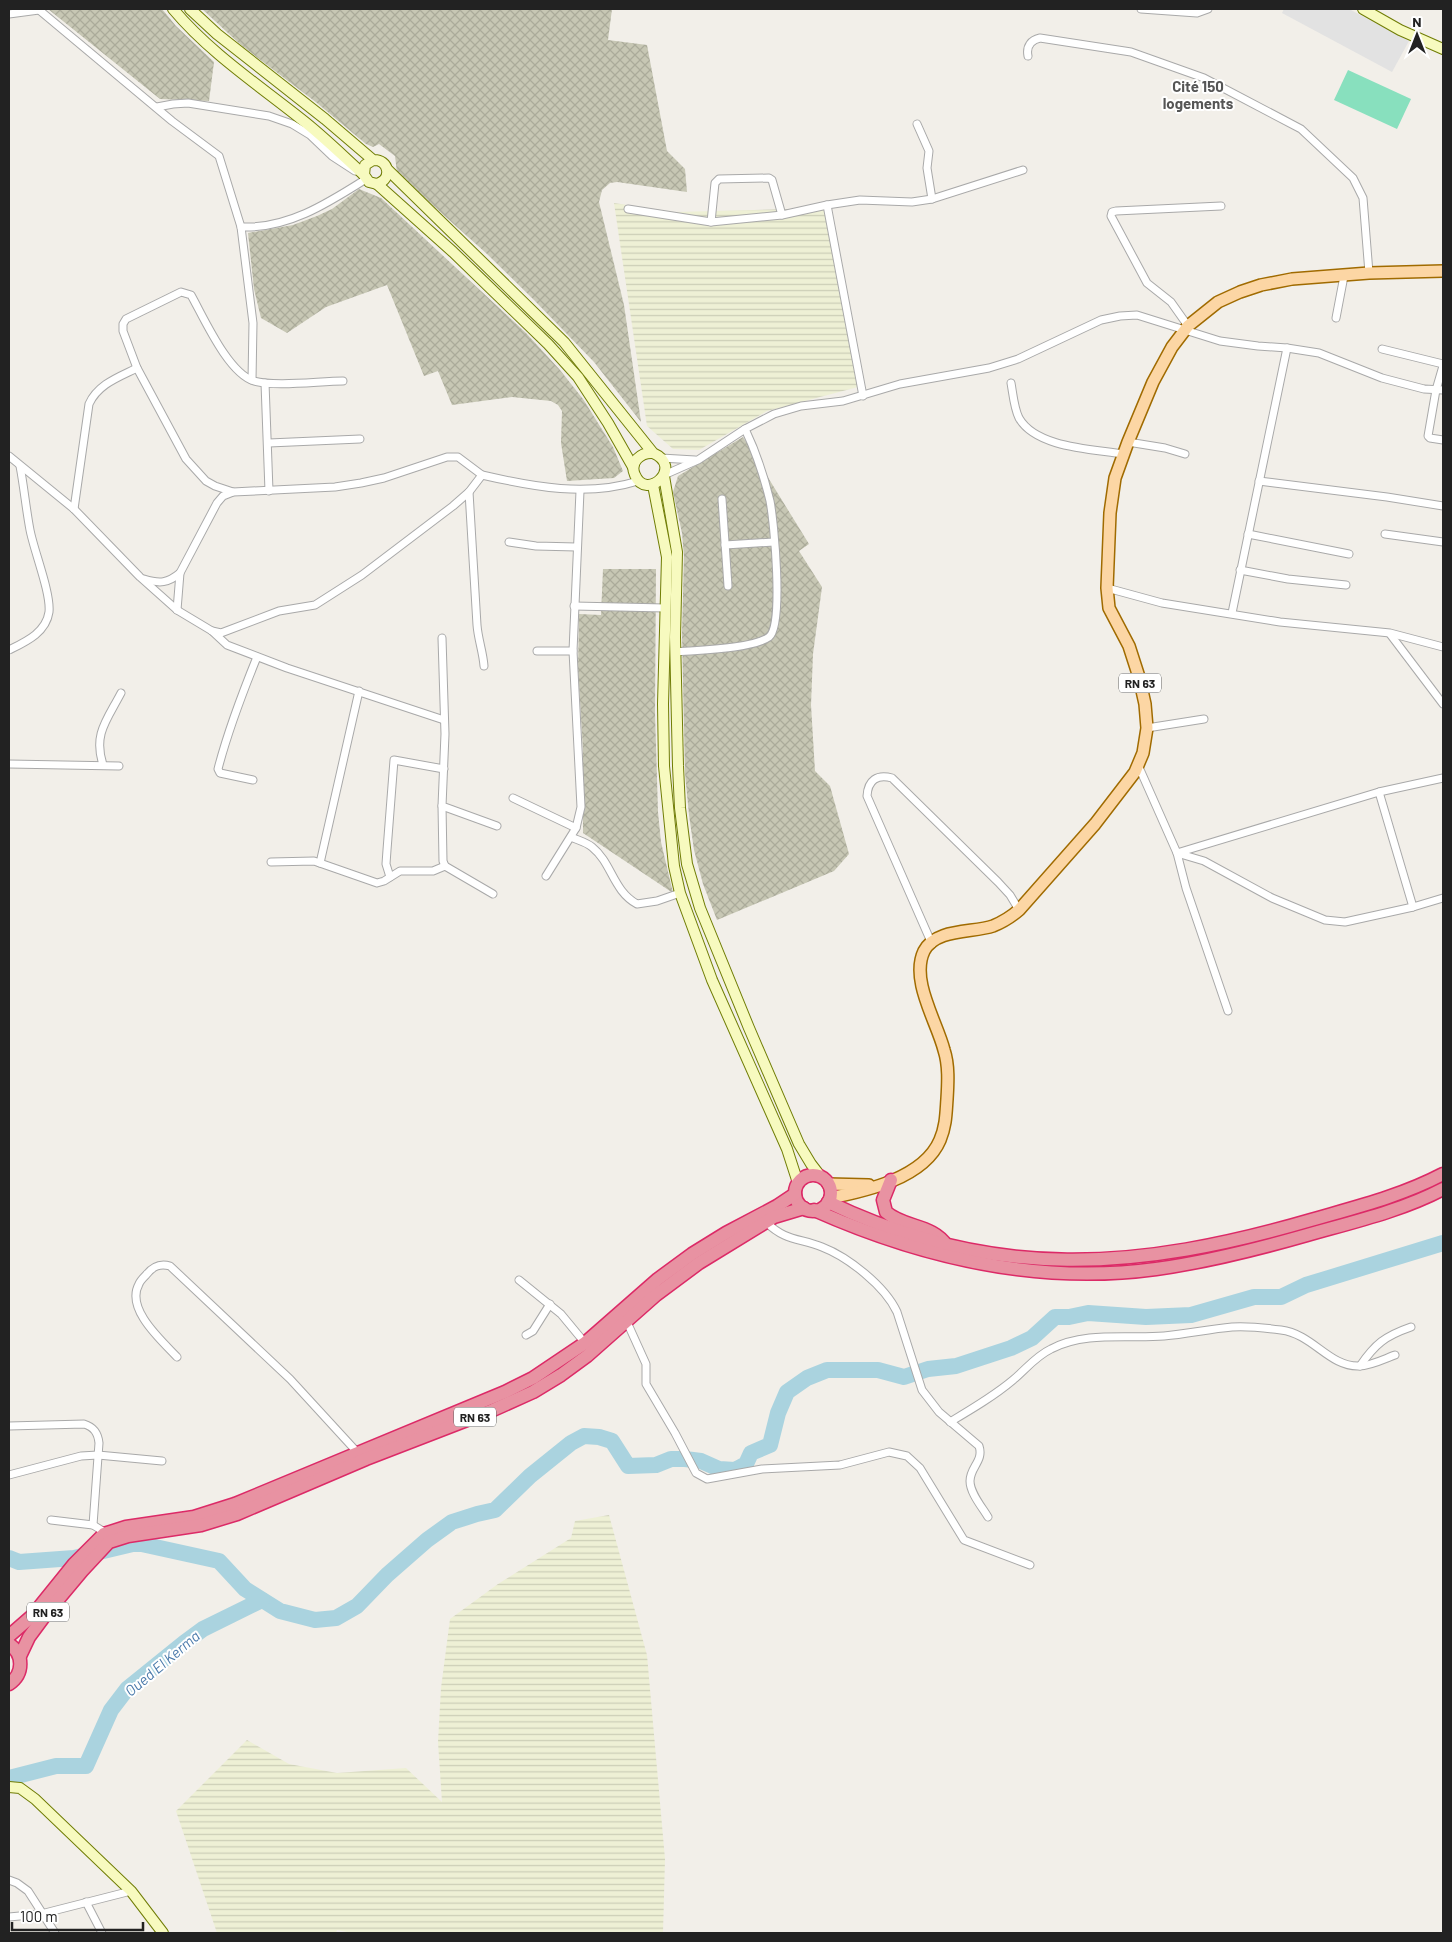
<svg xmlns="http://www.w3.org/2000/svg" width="1452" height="1942" font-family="Barlow,sans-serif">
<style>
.construction{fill:url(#construction-cross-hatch)}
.farmland{fill:url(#farmland-rules)}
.pitch{fill:#88e0be}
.parking{fill:#e2e2e2}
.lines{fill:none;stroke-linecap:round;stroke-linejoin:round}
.river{stroke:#aad3df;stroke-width:16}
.street-casing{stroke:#a9a9a9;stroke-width:9}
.secondary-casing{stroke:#707d05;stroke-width:12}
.primary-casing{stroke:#a06b00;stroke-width:14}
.highway-casing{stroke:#dc2a67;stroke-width:15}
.street{stroke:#fff;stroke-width:7}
.secondary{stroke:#f7fabf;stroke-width:10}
.primary{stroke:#fcd6a4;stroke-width:11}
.highway{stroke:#e892a2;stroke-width:12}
.labels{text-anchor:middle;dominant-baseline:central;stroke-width:4;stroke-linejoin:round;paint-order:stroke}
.shield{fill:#fff;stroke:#646464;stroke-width:1}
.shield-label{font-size:12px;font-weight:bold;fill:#222}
.neighbourhood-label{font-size:15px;font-weight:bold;fill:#555;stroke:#fff}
.water-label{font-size:15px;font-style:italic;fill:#4a7aab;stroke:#fff}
</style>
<defs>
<pattern id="construction-cross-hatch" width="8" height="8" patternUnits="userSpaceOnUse" patternTransform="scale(1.25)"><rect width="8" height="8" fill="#c7c7b4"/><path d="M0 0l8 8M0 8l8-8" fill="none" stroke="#abab9a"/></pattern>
<pattern id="farmland-rules" width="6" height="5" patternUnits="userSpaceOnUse" patternTransform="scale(1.25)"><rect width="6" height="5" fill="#eef0d5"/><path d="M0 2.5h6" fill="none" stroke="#ccceb7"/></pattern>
</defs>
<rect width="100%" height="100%" fill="#f2efe9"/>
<g class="construction">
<polygon points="48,9 162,9 176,26 214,62 209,101 160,99"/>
<polygon points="202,9 612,9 608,40 647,45 667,151 685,169 687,192 617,182 610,183 602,190 599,202 624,305 641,422 594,362 534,300 487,254 397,173 395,156 379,144 373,147 366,144 317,103 241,45"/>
<polygon points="359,189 381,198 526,333 560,370 583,399 613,447 623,471 614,478 567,481 561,443 562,411 558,405 551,401 512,397 452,405 438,371 424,376 387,285 326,307 287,333 261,318 254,289 248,233 293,225 317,216 332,209"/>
<polygon points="743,437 809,544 799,551 822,587 813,654 811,705 815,771 830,786 849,854 834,871 717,920 703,884 694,850 689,815 685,773 682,634 684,556 682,533 673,492 678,476"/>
<polygon points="603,569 656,569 655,713 658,812 661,842 673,893 583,833 583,750 578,669 579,614 601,615"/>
</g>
<g class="farmland">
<polygon points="614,203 674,212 826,208 858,387 767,411 699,450 673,449 647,426"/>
<polygon points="609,1515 647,1655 665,1859 663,1933 352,1933 337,1930 336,1933 217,1933 176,1811 247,1740 289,1764 337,1773 406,1768 442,1802 438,1742 441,1688 450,1619 498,1584 571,1538 575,1521"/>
</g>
<polygon class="pitch" points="1348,70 1411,99 1397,129 1334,100"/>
<polygon class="parking" points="1284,9 1349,9 1409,41 1392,72 1282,13"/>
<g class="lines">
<g class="river">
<polyline points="9,1558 19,1562 74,1558 137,1543 219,1561 245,1589 280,1611 315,1620 336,1618 357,1606 387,1575 427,1540 452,1522 477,1514 495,1510 530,1476 571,1443 584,1436 599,1437 612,1441 628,1466 656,1465 671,1459 685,1459 701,1461 719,1469 735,1470 746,1464 751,1453 770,1445 778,1413 787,1392 807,1378 827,1370 878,1370 904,1377 928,1369 956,1366 1011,1348 1032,1338 1055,1317 1069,1317 1088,1313 1146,1317 1191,1315 1254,1297 1281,1297 1306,1285 1443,1243"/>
<polyline points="9,1778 56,1766 86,1766 111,1710 127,1689 184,1643 203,1629 262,1600"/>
</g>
<defs>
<g id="street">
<polyline points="38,9 172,121 219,156 241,227 253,323 252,380"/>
<polyline points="1141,9 1197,13 1208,9"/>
<polyline points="9,14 39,10"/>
<path d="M1028 56C1026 46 1031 40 1040 38L1131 52 1204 78 1301 129 1353 178 1363 198 1369 273"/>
<polyline points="157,107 173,104 188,103 269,116 292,124 310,135 332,156 355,171"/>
<polyline points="917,124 929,151 927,168 932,199"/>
<polyline points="827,205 863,396"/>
<polyline points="628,209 711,222 782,215 827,205 860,200 912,202 932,199 1023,170"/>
<polyline points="711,222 715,183 719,179 769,178 772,180 782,215"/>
<path d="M241 227C288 229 328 203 366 179"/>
<polyline points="1336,318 1344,276"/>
<polyline points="1188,326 1171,302 1147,283 1111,216 1112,212 1116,211 1221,206"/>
<polyline points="1382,349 1443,364"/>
<polyline points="1443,366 1436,390 1428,436 1430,438 1443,440"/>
<polyline points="265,383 269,491"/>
<path d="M1011 383C1013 394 1014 408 1019 418 1036 448 1093 449 1123 454"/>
<polyline points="1128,442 1165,448 1185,454"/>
<polyline points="269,443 360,439"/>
<polyline points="9,456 74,509 140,577 177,610 212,631 227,645 287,668 444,720"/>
<polyline points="661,458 695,460"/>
<polyline points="664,475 698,460 745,429 774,414 801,406 843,401 900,384 989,368 1018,359 1101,320 1120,316 1137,315 1220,341 1258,346 1287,348 1319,353 1382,378 1424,389 1443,390"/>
<polyline points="1259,481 1387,497 1443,506"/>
<path d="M233 492 215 486 206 481 186 459 137 368 123 331V324L126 319 181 292 191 295C204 318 228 373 254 381 275 387 320 381 343 381"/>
<path d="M469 492 477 625C478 639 483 652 484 666"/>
<polyline points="722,499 728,586"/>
<path d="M74 509 89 404C98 384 119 377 137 368"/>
<polyline points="1248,534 1349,554"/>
<polyline points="1385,534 1443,542"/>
<polyline points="509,542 536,546 576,547"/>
<polyline points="725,545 774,542"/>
<polyline points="1240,570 1288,579 1346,585"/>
<polyline points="180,573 217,503 223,496 233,492 335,487 361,483 384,478 447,457 458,457 482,475"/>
<path d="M144 579C160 584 168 583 180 573L177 610"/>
<polyline points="1107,588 1162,603 1280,622 1390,633 1443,647"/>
<polyline points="574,606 665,608"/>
<polyline points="1232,613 1287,348"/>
<path d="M212 631 221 633 279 611 315 605 362 575 453 506 469 492 482 475C534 487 587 497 638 481"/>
<polyline points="1390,634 1443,704"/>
<polyline points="442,638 445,734 442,806 497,826"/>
<path d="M9 650C25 642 46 633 49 612 51 593 34 551 30 530 26 509 24 487 20 466"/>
<polyline points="537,651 573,651"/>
<path d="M675 652C698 650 752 649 769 637 784 625 774 522 770 501 764 476 756 452 745 429"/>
<polyline points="1147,728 1204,719"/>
<polyline points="9,764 119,766"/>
<path d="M103 765C93 734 107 720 121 693"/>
<polyline points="1138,765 1177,853 1204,861 1272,898 1325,920 1345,922 1413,907 1443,898"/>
<path d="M253 780 220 773 218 769C228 730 242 694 257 657"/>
<polyline points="1379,792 1413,907"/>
<polyline points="513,798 576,828"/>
<polyline points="442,806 443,861 445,866 493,894"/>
<path d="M571 837C577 840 586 842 592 847 612 863 613 891 637 904L657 901 680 893"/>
<polyline points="271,862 314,861 377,883 384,881 400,871 433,871 445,866"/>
<polyline points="320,863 359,691"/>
<polyline points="546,876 576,828 581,807 573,651 580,491"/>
<polyline points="390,877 386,864 387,850 394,760 444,769"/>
<path d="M932 944 867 796C868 780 877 774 892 778L998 882 1010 895 1019 910"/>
<polyline points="1228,1011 1186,888 1177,853 1379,792 1443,778"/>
<path d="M766 1222C785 1241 799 1238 822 1247 848 1257 885 1286 897 1312L922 1390 939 1412 979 1446C984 1461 970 1467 970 1481 970 1493 982 1507 988 1517"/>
<polyline points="519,1280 561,1314 585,1343"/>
<polyline points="627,1322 646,1364 646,1384 675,1433 696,1473 707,1479 762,1469 840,1465 889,1452 907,1456 920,1468 964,1540 1030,1565"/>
<polyline points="526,1335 533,1331 550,1304"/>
<path d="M177 1357C162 1341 125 1309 139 1284 140 1281 144 1277 146 1275 153 1266 160 1263 170 1266L290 1379 357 1452"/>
<path d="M1360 1366C1375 1344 1385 1336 1411 1327"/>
<path d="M950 1422C972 1409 994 1396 1013 1380 1026 1369 1036 1356 1051 1349 1085 1331 1128 1339 1164 1336 1187 1334 1209 1329 1232 1327 1248 1326 1266 1328 1281 1330 1313 1334 1329 1367 1359 1366 1371 1366 1384 1359 1395 1355"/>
<path d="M9 1426 84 1424C94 1427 98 1433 99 1443L93 1525"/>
<polyline points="9,1475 81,1456 98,1455 162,1461"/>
<polyline points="51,1520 93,1525 106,1533"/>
<polyline points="9,1880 17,1883 28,1891 55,1933"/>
<polyline points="86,1902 102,1933"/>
<polyline points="9,1917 41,1914 131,1891"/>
</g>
<g id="secondary">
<path d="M173 9C209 52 257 84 301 119 323 136 343 156 364 175"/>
<path d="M190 9 217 34 325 119 373 160C389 159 393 179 377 184L369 182 364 175 365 165 373 160"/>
<polyline points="1363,9 1400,30 1443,49"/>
<path d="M388 170 564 342 653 453C685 467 646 502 635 475 629 462 641 452 653 453"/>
<polyline points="377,184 453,252 548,344 578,377 608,423 633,467"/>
<polyline points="664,476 677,552 675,637 678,766 680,808 687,864 700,908 749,1028 799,1144 811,1164 821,1177"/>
<polyline points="653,485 667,557 663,704 664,766 674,866 680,893 712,980 787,1149 798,1183"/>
<polyline points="9,1787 20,1788 35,1799 131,1891 163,1933"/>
</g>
<g id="primary">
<polyline points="828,1184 869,1185"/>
<path d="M830 1198C866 1191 924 1178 940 1140 946 1126 946 1113 947 1099 948 1083 949 1065 944 1050 937 1022 910 980 924 951 936 928 973 933 993 926 1003 922 1011 917 1019 910L1095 824 1135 772 1143 753 1147 728 1145 704 1139 677 1129 646 1109 608 1107 588 1110 513 1115 478 1128 442 1153 382 1172 347 1188 326 1218 302 1240 292 1261 285 1292 279 1369 273 1443 271"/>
</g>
<g id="highway">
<circle cx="813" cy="1193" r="18"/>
<path d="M891 1180 883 1200 886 1212C904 1228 933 1224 947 1246"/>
<path d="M828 1202C994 1282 1139 1270 1311 1220 1356 1207 1401 1196 1443 1174"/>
<path d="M814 1210C922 1258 1038 1285 1156 1269 1207 1262 1258 1249 1307 1235 1353 1222 1401 1211 1443 1189"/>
<polyline points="9,1636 32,1616 74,1564 104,1534 126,1527 194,1517 235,1504 505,1392 533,1378 585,1343 658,1279 692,1254 726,1233 777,1206 795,1194"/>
<path d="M9 1644C24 1654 24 1674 9 1684"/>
<polyline points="20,1656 29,1637 46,1614 82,1571 109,1542 128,1536 201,1525 237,1514 366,1459 493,1410 533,1392 561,1375 587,1356 656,1295 699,1263 774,1217 804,1208"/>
</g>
</defs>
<use href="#street" class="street-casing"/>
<use href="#secondary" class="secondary-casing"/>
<use href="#primary" class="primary-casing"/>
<use href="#highway" class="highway-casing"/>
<use href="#street" class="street"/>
<use href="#secondary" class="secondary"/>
<use href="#primary" class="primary"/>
<use href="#highway" class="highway"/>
</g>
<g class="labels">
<g class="shield">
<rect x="1119" y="673.5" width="42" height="19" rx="4"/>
<rect x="454" y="1407.5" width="42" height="19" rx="4"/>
<rect x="27" y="1602.5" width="42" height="19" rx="4"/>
</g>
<g class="shield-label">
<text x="1140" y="683">RN 63</text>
<text x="475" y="1417">RN 63</text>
<text x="48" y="1612">RN 63</text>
</g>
<g class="neighbourhood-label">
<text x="1198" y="86">Cité 150<tspan x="1198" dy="17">logements</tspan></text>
</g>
<g class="water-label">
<text transform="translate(162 1663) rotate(-40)">Oued El Kerma</text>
</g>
</g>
<rect width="1452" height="1942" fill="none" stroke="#222222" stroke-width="20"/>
<g transform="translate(1417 35)" stroke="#ffffff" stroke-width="4" paint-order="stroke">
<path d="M0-4L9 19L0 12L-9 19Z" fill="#222222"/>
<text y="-8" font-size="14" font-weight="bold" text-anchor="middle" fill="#222222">N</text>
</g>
<path d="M12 1922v8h131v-8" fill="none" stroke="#222222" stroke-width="2.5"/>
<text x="20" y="1922" font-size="15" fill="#222222" stroke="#ffffff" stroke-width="4" paint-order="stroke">100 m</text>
</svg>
